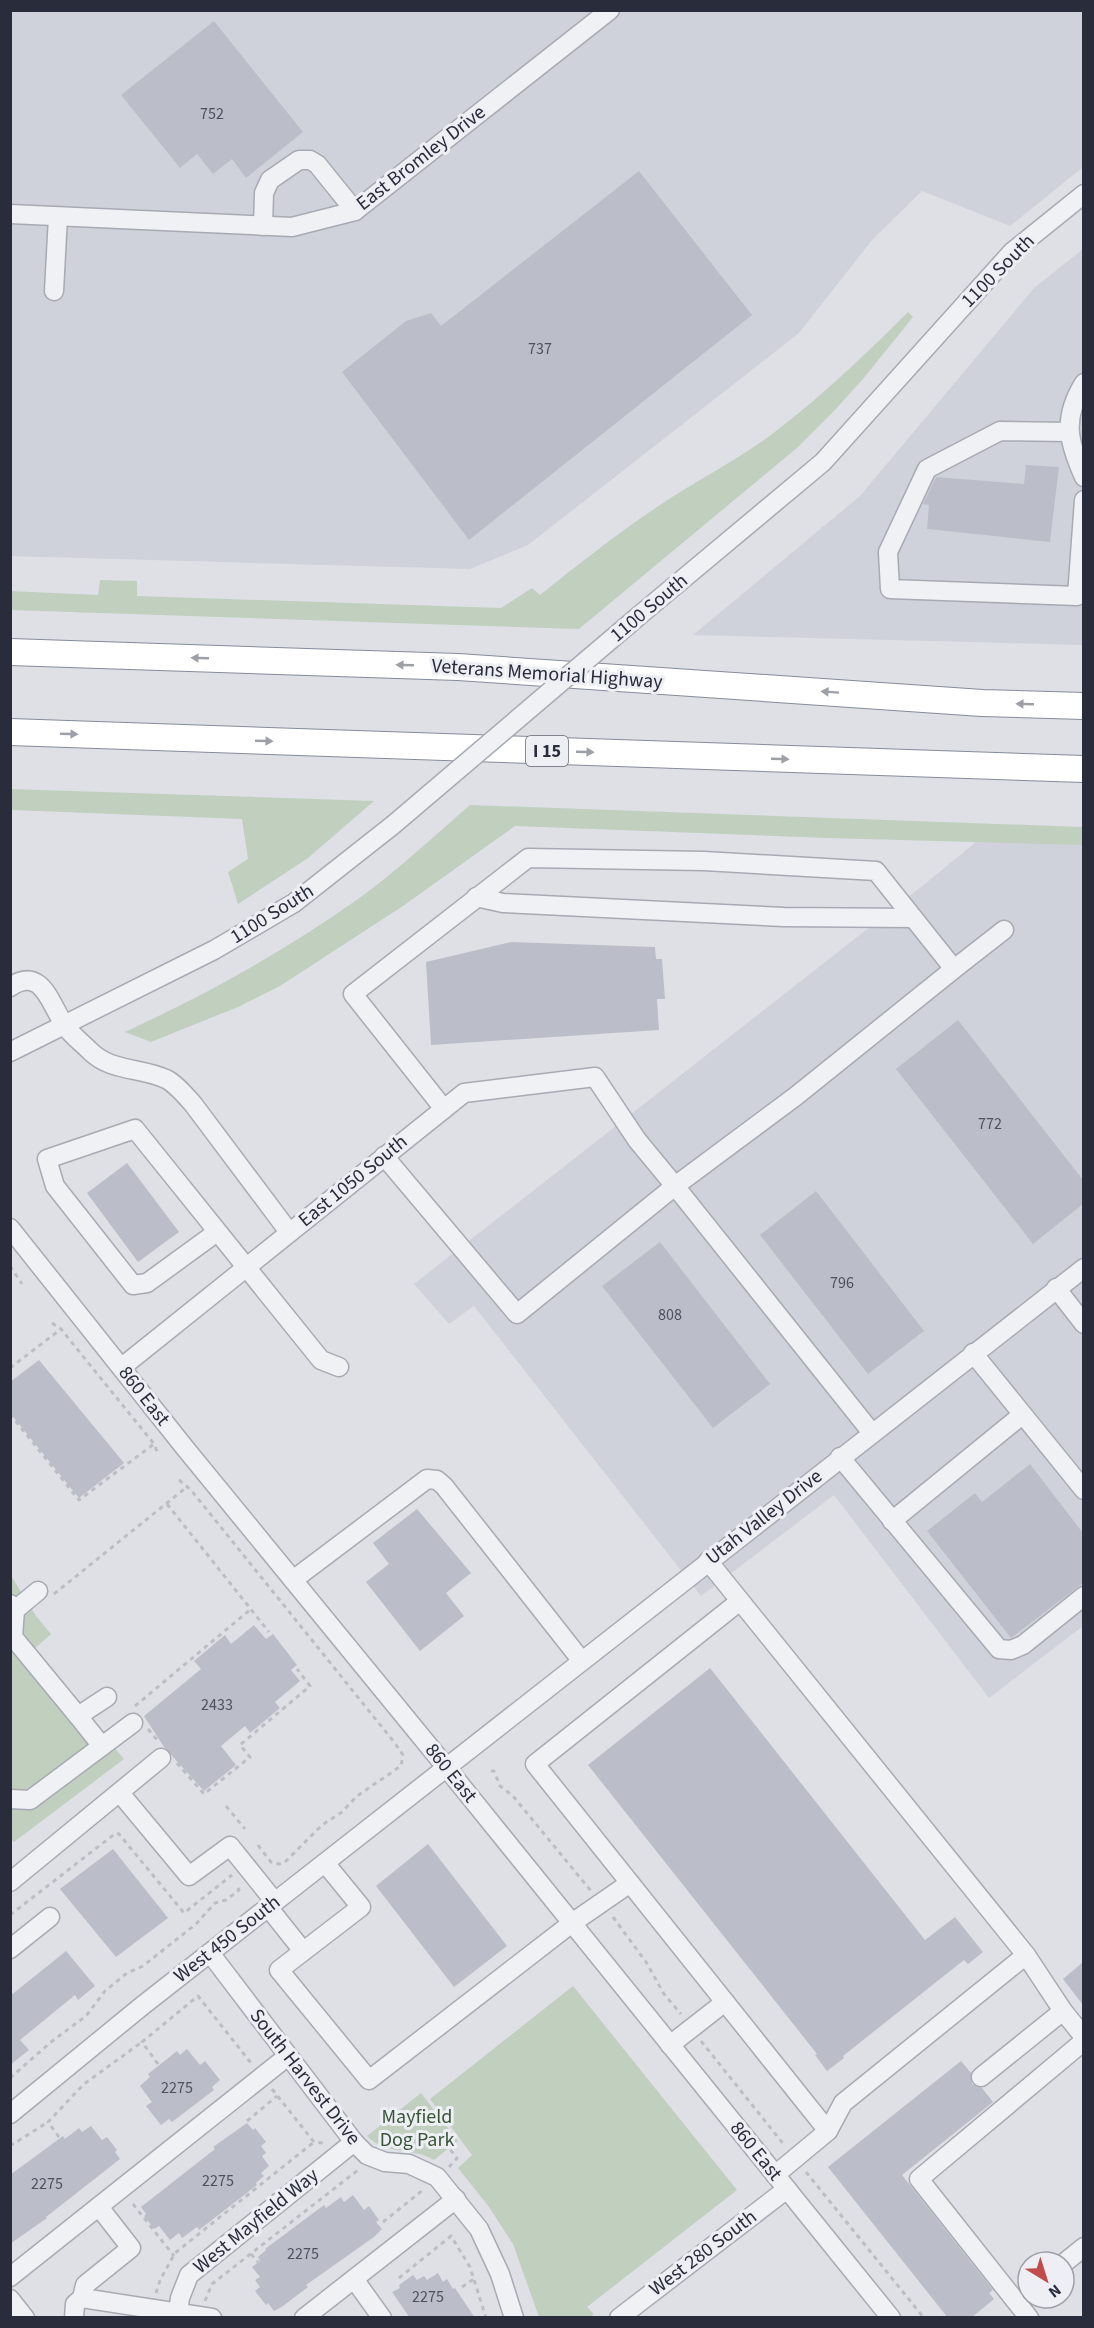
<svg xmlns="http://www.w3.org/2000/svg" width="1094" height="2328" font-family="'Source Sans 3',sans-serif">
<style>
.built{fill:#d0d2db}
.green{fill:#c1cfbf}
.building{fill:#bbbec8}
.lines{fill:none;stroke-linecap:round;stroke-linejoin:round}
.minor-casing{stroke:#a7aab3;stroke-width:21}
.highway-casing{stroke:#868b9b;stroke-width:28}
.path{stroke:#bcbec5;stroke-width:3;stroke-dasharray:4.5 4.5;stroke-linecap:butt}
.minor{stroke:#f0f1f5;stroke-width:18}
.highway{stroke:#fff;stroke-width:26}
.minor-bridge-casing{stroke:#a7aab3;stroke-width:21;stroke-linecap:butt}
.minor-bridge{stroke:#f0f1f5;stroke-width:18}
.oneway{fill:#9ea0a7}
.labels{text-anchor:middle;dominant-baseline:central;stroke-width:6;stroke-linejoin:round;paint-order:stroke}
.number-label{font-size:16px;fill:#4d505e}
.shield{fill:#edeff4;stroke:#636672;stroke-width:1.5}
.shield-label{font-size:18px;font-weight:bold;fill:#282c3b}
.street-label{font-size:20px;fill:#282c3b;stroke:#edeff4}
.park-label{font-size:20px;fill:#385537;stroke:#edeff4}
</style>
<rect width="100%" height="100%" fill="#dee0e6"/>
<g class="built">
<polygon points="11,11 1083,11 1083,167 1010,226 922,191 872,240 799,333 528,545 470,569 11,556"/>
<polygon points="1083,249 1083,645 693,635 860,496 1034,288"/>
<polygon points="981,838 1083,844 1083,1626 989,1698 834,1495 701,1596 474,1306 449,1324 414,1284 921,887"/>
</g>
<g class="green">
<path d="M908 312 913 317 863 379 832 413 798 447 579 629 11 610V591L98 595 100 580 137 581V596L501 608 532 588 540 595C579 564 618 533 660 505 698 479 740 459 776 431 823 395 866 354 908 312Z"/>
<polygon points="11,789 374,801 308,858 238,904 228,872 248,859 242,819 11,810"/>
<path d="M470 805 1083 827V845L827 838 515 826 403 906 280 986 238 1007 151 1042 125 1032C207 994 285 951 358 899 396 872 434 836 470 805Z"/>
<polygon points="10,1574 36,1616 51,1634 33,1650 124,1759 14,1842 10,1838"/>
<polygon points="573,1986 737,2190 587,2307 594,2314 590,2317 539,2317 513,2244 489,2207 458,2168 472,2155 430,2099"/>
<path d="M421 2093 458 2141 434 2160C413 2147 385 2155 367 2136Z"/>
</g>
<g class="building">
<polygon points="214,21 303,132 246,178 232,159 213,174 197,154 180,168 121,95"/>
<polygon points="639,171 752,315 469,540 342,372 406,321 431,313 441,326"/>
<polygon points="1026,465 1059,467 1050,542 927,529 929,505 923,504 936,477 1024,484"/>
<polygon points="511,942 655,947 656,959 662,959 665,999 657,999 659,1030 431,1045 426,962"/>
<polygon points="958,1020 1083,1180 1083,1204 1033,1244 896,1069"/>
<polygon points="127,1163 179,1232 138,1262 87,1193"/>
<polygon points="816,1191 924,1331 868,1374 760,1235"/>
<polygon points="660,1242 770,1384 713,1428 602,1286"/>
<polygon points="39,1360 124,1463 79,1498 10,1413 10,1382"/>
<polygon points="1030,1464 1083,1533 1083,1583 1011,1638 927,1531 975,1493 982,1502"/>
<polygon points="417,1509 471,1573 446,1593 464,1616 420,1651 366,1582 389,1564 373,1543"/>
<polygon points="254,1625 266,1639 273,1634 297,1665 291,1670 300,1681 275,1702 280,1708 250,1733 245,1726 221,1746 236,1765 204,1791 164,1747 144,1716 201,1669 194,1661 225,1635 231,1644"/>
<polygon points="710,1668 925,1940 955,1917 983,1952 968,1964 964,1960 843,2056 844,2058 827,2071 815,2055 817,2054 588,1765"/>
<polygon points="428,1844 507,1946 454,1987 376,1886"/>
<polygon points="113,1849 168,1918 116,1957 60,1889"/>
<polygon points="66,1951 95,1986 78,2000 75,1995 20,2040 29,2050 10,2065 10,1996"/>
<polygon points="1083,1962 1083,2005 1063,1979"/>
<polygon points="187,2049 200,2065 205,2061 220,2080 212,2087 214,2090 172,2122 169,2119 161,2125 146,2106 152,2102 140,2086 150,2077 148,2074 177,2051 180,2055"/>
<polygon points="961,2061 971,2073 972,2084 982,2088 993,2102 902,2175 993,2290 989,2293 994,2299 971,2318 948,2318 828,2167"/>
<polygon points="247,2123 253,2130 255,2128 266,2142 261,2146 266,2153 262,2156 269,2166 261,2173 264,2176 256,2183 257,2185 199,2230 197,2227 182,2238 179,2233 170,2240 159,2226 154,2229 144,2216 146,2214 141,2207 215,2149 213,2147"/>
<polygon points="91,2126 102,2140 107,2137 117,2150 115,2152 120,2159 46,2217 47,2218 10,2244 10,2175 63,2136 65,2139 79,2128 82,2132"/>
<polygon points="353,2195 364,2210 369,2206 379,2220 376,2222 382,2229 374,2237 306,2285 308,2287 283,2306 274,2311 268,2303 266,2305 255,2291 260,2287 255,2280 260,2277 252,2267 260,2261 258,2257 266,2250 265,2249 324,2205 326,2208 341,2197 344,2202"/>
<polygon points="438,2273 443,2282 447,2279 453,2289 455,2288 475,2318 410,2318 392,2292 400,2288 399,2285 413,2275 417,2280 424,2276 427,2280"/>
</g>
<g class="lines">
<defs>
<g id="minor">
<polyline points="10,214 292,227 355,211 610,10"/>
<polyline points="263,226 264,193 270,180 299,160 310,160 317,164 355,211"/>
<polyline points="54,291 58,217"/>
<path d="M1084 383C1062 419 1068 441 1084 477"/>
<polyline points="1069,432 1000,431 927,469 888,552 890,589 1077,596 1084,500"/>
<polyline points="641,614 823,462 1012,252 1084,194"/>
<polyline points="476,897 503,903 784,917 913,918"/>
<path d="M10 987C42 965 50 1004 64 1024 70 1034 81 1042 89 1050 110 1072 140 1067 166 1079 176 1084 185 1095 193 1104L289 1232"/>
<polyline points="10,1052 214,950 294,903 393,825"/>
<polyline points="444,1109 353,994 528,858 704,861 876,871 954,969 1004,930"/>
<polyline points="10,1228 185,1448 446,1767 891,2318"/>
<polyline points="217,1232 147,1283 133,1285 55,1186 47,1159 135,1129 321,1360 339,1367"/>
<polyline points="1056,1288 1084,1324"/>
<polyline points="973,1353 1084,1490"/>
<polyline points="122,1367 464,1093 595,1077 637,1140 675,1186 517,1314 384,1156"/>
<polyline points="872,1433 675,1186 796,1096 954,969"/>
<polyline points="840,1457 999,1649 1011,1650 1023,1645 1084,1596"/>
<polyline points="892,1521 1022,1415"/>
<polyline points="708,1561 1026,1955 843,2103 828,2131 775,2175"/>
<polyline points="293,1580 427,1479 437,1480 444,1486 581,1660"/>
<polyline points="740,1601 535,1764 828,2131"/>
<polyline points="10,1604 15,1610 38,1591"/>
<polyline points="15,1610 13,1637 78,1716 107,1697"/>
<polyline points="78,1716 101,1745"/>
<polyline points="120,1793 189,1876 230,1846 275,1902"/>
<polyline points="10,1799 30,1800 133,1723"/>
<polyline points="325,1863 361,1907 279,1970 369,2080 572,1923 630,1883"/>
<polyline points="10,1882 161,1758"/>
<polyline points="268,1907 303,1951"/>
<polyline points="10,1949 50,1917"/>
<polyline points="210,1953 354,2142 367,2155 385,2162 409,2164 437,2177 479,2229 500,2274 514,2318"/>
<polyline points="1026,1955 1063,2011"/>
<polyline points="670,2045 725,2002"/>
<polyline points="981,2077 1063,2011 1084,2037"/>
<polyline points="10,2114 142,2006 1084,1268"/>
<polyline points="1064,2263 1084,2247"/>
<polyline points="10,2277 288,2056"/>
<polyline points="354,2279 382,2318"/>
<polyline points="82,2298 85,2285 131,2248 99,2207"/>
<polyline points="10,2299 25,2318"/>
<polyline points="74,2318 75,2304 82,2298 212,2318"/>
<polyline points="177,2318 180,2298 189,2275 354,2142"/>
<polyline points="304,2318 456,2199"/>
<polyline points="619,2318 787,2189"/>
<polyline points="1029,2318 919,2179 1084,2041"/>
</g>
<g id="highway">
<polyline points="10,652 458,667 982,703 1084,706"/>
<polyline points="10,732 1084,769"/>
</g>
</defs>
<use href="#minor" class="minor-casing"/>
<use href="#highway" class="highway-casing"/>
<g class="path">
<polyline points="10,1266 22,1284"/>
<polyline points="52,1323 61,1329 154,1444 158,1454"/>
<polyline points="10,1368 61,1329"/>
<polyline points="10,1414 79,1500 154,1444"/>
<polyline points="179,1480 191,1490 394,1742 403,1755 401,1766 357,1796 342,1812 322,1825 285,1862 279,1864 271,1862 257,1844"/>
<polyline points="167,1504 269,1632"/>
<polyline points="54,1594 188,1486"/>
<polyline points="135,1706 251,1609"/>
<polyline points="148,1729 159,1742"/>
<polyline points="177,1763 204,1794 250,1757 240,1745 310,1686 297,1669"/>
<polyline points="491,1771 494,1771 500,1786 513,1796 591,1891"/>
<polyline points="226,1806 245,1829"/>
<polyline points="10,1915 116,1833 119,1834 184,1913 232,1875"/>
<polyline points="613,1917 646,1962 664,1994 681,2014"/>
<polyline points="701,2041 785,2146"/>
<polyline points="158,2064 142,2042 198,1996 251,2063"/>
<polyline points="10,2078 51,2042 86,2016 105,1991 127,1973 143,1966 196,1924 215,1903 226,1900 239,1890 236,1884"/>
<polyline points="272,2089 314,2142 324,2143"/>
<polyline points="247,2121 277,2096"/>
<polyline points="59,2137 48,2122 84,2084 142,2042"/>
<polyline points="10,2146 48,2122"/>
<polyline points="449,2167 457,2158 449,2148"/>
<polyline points="806,2172 924,2318"/>
<polyline points="133,2204 174,2256"/>
<polyline points="383,2222 423,2190"/>
<polyline points="251,2254 258,2262"/>
<polyline points="399,2278 451,2236 470,2267 486,2318"/>
<polyline points="462,2287 474,2279"/>
<polyline points="156,2293 160,2280 175,2253 314,2142"/>
<polyline points="205,2301 212,2284 358,2170"/>
</g>
<use href="#minor" class="minor"/>
<use href="#highway" class="highway"/>
<defs>
<polyline id="minor-bridge" points="393,825 641,614"/>
</defs>
<use href="#minor-bridge" class="minor-bridge-casing"/>
<use href="#minor-bridge" class="minor-bridge"/>
</g>
<defs><path id="oneway-solid" d="M-6-.8H1V-3.2L6.5 0L1 3.2V.8H-6Z" transform="scale(1.5)"/></defs>
<g class="oneway">
<use href="#oneway-solid" transform="translate(200 658) rotate(-178)"/>
<use href="#oneway-solid" transform="translate(405 665) rotate(-178)"/>
<use href="#oneway-solid" transform="translate(830 692) rotate(-176)"/>
<use href="#oneway-solid" transform="translate(1025 704) rotate(-178)"/>
<use href="#oneway-solid" transform="translate(69 734) rotate(2)"/>
<use href="#oneway-solid" transform="translate(264 741) rotate(2)"/>
<use href="#oneway-solid" transform="translate(585 752) rotate(2)"/>
<use href="#oneway-solid" transform="translate(780 759) rotate(2)"/>
</g>
<g class="labels">
<g class="number-label">
<text x="212" y="114">752</text>
<text x="540" y="349">737</text>
<text x="990" y="1124">772</text>
<text x="842" y="1283">796</text>
<text x="670" y="1315">808</text>
<text x="217" y="1705">2433</text>
<text x="177" y="2088">2275</text>
<text x="218" y="2181">2275</text>
<text x="47" y="2184">2275</text>
<text x="303" y="2254">2275</text>
<text x="428" y="2297">2275</text>
</g>
<rect class="shield" x="526" y="736" width="42" height="30" rx="4.5"/>
<g class="shield-label">
<text x="547" y="751">I 15</text>
</g>
<g class="street-label">
<text transform="translate(421 158) rotate(-38)">East Bromley Drive</text>
<text transform="translate(998 271) rotate(-45)">1100 South</text>
<text transform="translate(649 608) rotate(-40)">1100 South</text>
<text transform="translate(547 674) rotate(4)">Veterans Memorial Highway</text>
<text transform="translate(272 914) rotate(-32)">1100 South</text>
<text transform="translate(353 1181) rotate(-39)">East 1050 South</text>
<text transform="translate(144 1396) rotate(52)">860 East</text>
<text transform="translate(764 1517) rotate(-38)">Utah Valley Drive</text>
<text transform="translate(451 1773) rotate(51)">860 East</text>
<text transform="translate(227 1939) rotate(-38)">West 450 South</text>
<text transform="translate(305 2077) rotate(52)">South Harvest Drive</text>
<text transform="translate(756 2151) rotate(51)">860 East</text>
<text transform="translate(256 2221) rotate(-39)">West Mayfield Way</text>
<text transform="translate(703 2253) rotate(-37)">West 280 South</text>
</g>
<g class="park-label">
<text x="417" y="2117">Mayfield<tspan x="417" dy="23">Dog Park</tspan></text>
</g>
</g>
<rect width="1094" height="2328" fill="none" stroke="#282c3b" stroke-width="24"/>
<g transform="translate(1046 2280) rotate(142)"><circle r="28" fill="#edeff4" stroke="#9ea1aa" stroke-width="1.5"/>
<path d="M0-4.5L10 22L0 15L-10 22Z" fill="#c14c4c"/>
<text y="-9" font-size="16" font-weight="bold" text-anchor="middle" fill="#282c3b">N</text>
</g>
</svg>
